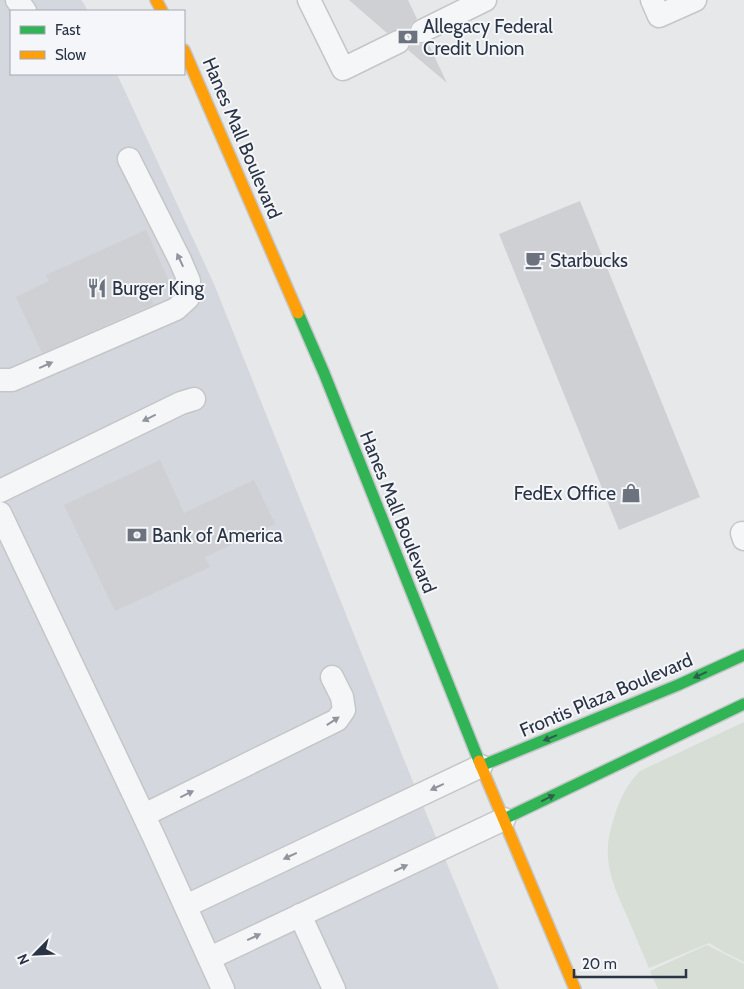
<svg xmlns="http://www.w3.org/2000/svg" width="744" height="989" font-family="Cabin,sans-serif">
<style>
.built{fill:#d4d7dd}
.green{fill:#d6ded6}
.building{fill:#ced0d3}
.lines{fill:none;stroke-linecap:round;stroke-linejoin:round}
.lane-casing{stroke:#c4c6c8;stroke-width:25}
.fast-casing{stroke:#c4c6c8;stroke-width:14}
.slow-casing{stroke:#c4c6c8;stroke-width:14}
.lane{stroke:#f5f6f7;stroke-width:22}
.fast{stroke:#30b455;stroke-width:11}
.slow{stroke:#ff9f0a;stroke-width:11}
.oneway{fill:#90959e}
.oneway2{fill:#2d614b}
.labels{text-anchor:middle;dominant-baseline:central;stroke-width:4;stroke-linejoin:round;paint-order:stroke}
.poi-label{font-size:19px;fill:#2b3445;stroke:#f4f6f9;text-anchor:start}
.street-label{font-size:19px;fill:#2b3445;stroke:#f4f6f9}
</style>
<rect width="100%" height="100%" fill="#e6e8ea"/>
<polygon class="built" points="0,0 81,0 84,4 88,11 11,11 11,74 117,74 214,284 409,772 499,989 0,989"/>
<g class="green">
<path d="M744 722V962L724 952 709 943 649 968C642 952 635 935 628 918 619 898 609 878 608 856 607 843 610 830 614 818 620 798 626 786 640 771Z"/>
<polygon points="707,945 744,964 744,989 658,989 650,971"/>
</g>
<g class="building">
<polygon points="349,0 408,0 417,19 411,24 409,30 410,36 415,42 422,44 428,43 447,83 408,50 411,42 410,37 406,31 398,29 387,33"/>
<polygon points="580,201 700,497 619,530 499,234"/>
<polygon points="146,230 170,283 148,293 154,304 42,353 16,297 49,281 46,275"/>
<polygon points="160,460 184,513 254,480 275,524 205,557 210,567 115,611 64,505"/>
</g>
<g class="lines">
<defs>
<g id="lane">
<polyline points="17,0 25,11"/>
<polyline points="309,0 343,69 398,42"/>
<polyline points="652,0 659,16 695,0"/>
<polyline points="422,31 485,0"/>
<polyline points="0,380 12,380 176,309 188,298 189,281 180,260 129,159"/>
<polyline points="0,491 181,403 194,399"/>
<polyline points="0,513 153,835 223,989"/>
<polyline points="742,533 744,539"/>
<polyline points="144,815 337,720 344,710 342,697 332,677"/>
<polyline points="186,906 481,766"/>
<polyline points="300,915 334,989"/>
<polyline points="210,958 504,819"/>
</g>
<g id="fast">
<polyline points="298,313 324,373 479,761"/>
<polyline points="481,766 678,685 744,655"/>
<polyline points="504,819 744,704"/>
</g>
<g id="slow">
<polyline points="156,0 162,11"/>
<polyline points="184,50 298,313"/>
<polyline points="479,761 575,989"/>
</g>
</defs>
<use href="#lane" class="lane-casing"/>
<use href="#fast" class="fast-casing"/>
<use href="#slow" class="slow-casing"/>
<use href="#lane" class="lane"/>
<use href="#fast" class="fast"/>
<use href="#slow" class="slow"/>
</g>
<defs><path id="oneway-solid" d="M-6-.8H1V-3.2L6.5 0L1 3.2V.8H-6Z" transform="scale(1.25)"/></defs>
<g class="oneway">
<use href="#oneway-solid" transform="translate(180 260) rotate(-115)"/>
<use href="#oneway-solid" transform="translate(46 365) rotate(-24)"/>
<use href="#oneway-solid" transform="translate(149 418) rotate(154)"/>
<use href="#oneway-solid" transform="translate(333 721) rotate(-33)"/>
<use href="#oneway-solid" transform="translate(437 787) rotate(155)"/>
<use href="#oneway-solid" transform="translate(187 794) rotate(-26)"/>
<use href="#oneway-solid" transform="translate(290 856) rotate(155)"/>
<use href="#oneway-solid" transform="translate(401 868) rotate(-25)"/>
<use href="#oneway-solid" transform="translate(254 937) rotate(-25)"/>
</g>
<g class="oneway2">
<use href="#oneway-solid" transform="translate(700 675) rotate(156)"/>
<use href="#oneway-solid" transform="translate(550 738) rotate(158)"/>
<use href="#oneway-solid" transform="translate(548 798) rotate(-26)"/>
</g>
<defs>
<symbol id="bank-bare" viewBox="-9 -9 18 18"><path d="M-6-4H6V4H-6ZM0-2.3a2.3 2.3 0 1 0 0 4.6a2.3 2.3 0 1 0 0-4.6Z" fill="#6c737f" stroke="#f4f6f9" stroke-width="2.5" paint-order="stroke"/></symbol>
<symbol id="cafe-bare" viewBox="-9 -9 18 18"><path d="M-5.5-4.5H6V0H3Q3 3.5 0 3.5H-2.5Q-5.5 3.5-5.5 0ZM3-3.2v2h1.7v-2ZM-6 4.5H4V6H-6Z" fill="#6c737f" stroke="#f4f6f9" stroke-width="2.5" paint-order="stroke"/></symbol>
<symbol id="restaurant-bare" viewBox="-9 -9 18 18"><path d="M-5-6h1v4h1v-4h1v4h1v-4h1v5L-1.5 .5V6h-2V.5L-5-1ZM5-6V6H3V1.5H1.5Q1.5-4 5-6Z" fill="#6c737f" stroke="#f4f6f9" stroke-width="2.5" paint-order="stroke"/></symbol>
<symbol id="shop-bare" viewBox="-9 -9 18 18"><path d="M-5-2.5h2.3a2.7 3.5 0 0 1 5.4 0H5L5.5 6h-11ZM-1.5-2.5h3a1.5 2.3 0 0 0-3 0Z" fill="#6c737f" stroke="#f4f6f9" stroke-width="2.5" paint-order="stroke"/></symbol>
</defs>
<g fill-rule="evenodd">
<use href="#bank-bare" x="394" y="23" width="28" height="28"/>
<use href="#cafe-bare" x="521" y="246" width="28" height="28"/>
<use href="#restaurant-bare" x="83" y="274" width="28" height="28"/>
<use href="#shop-bare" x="617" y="479" width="28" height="28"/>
<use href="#bank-bare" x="123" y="521" width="28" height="28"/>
</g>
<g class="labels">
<g class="poi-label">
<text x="423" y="26">Allegacy Federal<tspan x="423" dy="22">Credit Union</tspan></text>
<text x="550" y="260">Starbucks</text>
<text x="112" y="288">Burger King</text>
<text x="616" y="493" text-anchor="end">FedEx Office</text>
<text x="152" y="535">Bank of America</text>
</g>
<g class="street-label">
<text transform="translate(242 138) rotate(67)">Hanes Mall Boulevard</text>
<text transform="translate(398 512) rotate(68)">Hanes Mall Boulevard</text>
<text transform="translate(606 695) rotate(-23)">Frontis Plaza Boulevard</text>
</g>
</g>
<rect x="10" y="10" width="175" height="65" fill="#f4f6f9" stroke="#a4a8b1"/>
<rect x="20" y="26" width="25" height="8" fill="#30b455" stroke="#a4a8b1"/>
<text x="55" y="35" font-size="15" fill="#2b3445">Fast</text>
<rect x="20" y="51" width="25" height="8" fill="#ff9f0a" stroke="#a4a8b1"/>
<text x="55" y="60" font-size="15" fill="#2b3445">Slow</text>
<g transform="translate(35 954) rotate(246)" stroke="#f4f6f9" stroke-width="4" paint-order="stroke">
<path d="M0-4L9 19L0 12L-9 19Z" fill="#2b3445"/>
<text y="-8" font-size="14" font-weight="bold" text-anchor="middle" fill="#2b3445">N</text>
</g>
<path d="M574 969v8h112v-8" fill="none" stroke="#2b3445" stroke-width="2.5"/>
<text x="582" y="969" font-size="15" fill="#2b3445" stroke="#f4f6f9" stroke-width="4" paint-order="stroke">20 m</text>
</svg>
